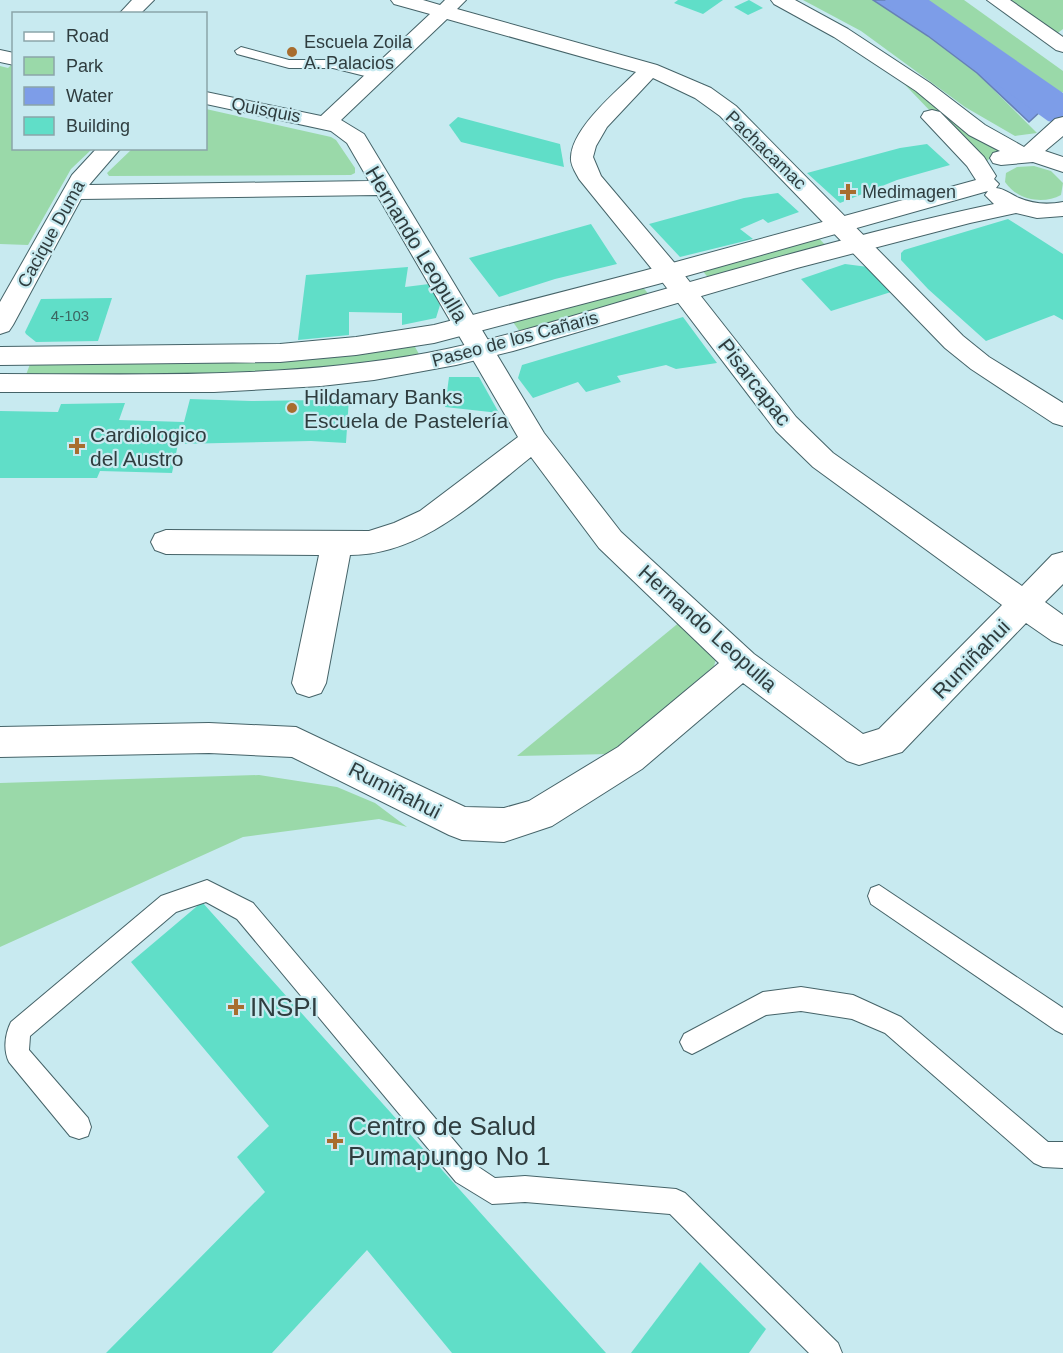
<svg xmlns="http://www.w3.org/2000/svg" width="1063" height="1353" font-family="Helvetica,sans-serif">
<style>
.green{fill:#9ad9a9}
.water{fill:#7d9de8;stroke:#6680b5;stroke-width:1.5}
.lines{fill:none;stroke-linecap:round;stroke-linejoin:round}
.river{fill:#7d9de8;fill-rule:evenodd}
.building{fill:#60dec8}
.service-casing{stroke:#456368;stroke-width:2}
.minor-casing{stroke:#456368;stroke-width:2}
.secondary-casing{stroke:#456368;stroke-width:2}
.service{fill:#fff;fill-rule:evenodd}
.minor{fill:#fff;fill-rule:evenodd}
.secondary{fill:#fff;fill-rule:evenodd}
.poi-dot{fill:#a86d2e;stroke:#c8eaf0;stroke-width:2}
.labels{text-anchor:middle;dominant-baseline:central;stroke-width:4.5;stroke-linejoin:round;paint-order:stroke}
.far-number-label{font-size:15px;fill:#3b6561}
.far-poi-label{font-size:18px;fill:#2f3d3f;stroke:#c8eaf0;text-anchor:start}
.far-street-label{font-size:18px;fill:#2f3d3f;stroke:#c8eaf0}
.street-label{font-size:21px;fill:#2f3d3f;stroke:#c8eaf0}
.poi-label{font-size:21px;fill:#2f3d3f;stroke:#c8eaf0;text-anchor:start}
.near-poi-label{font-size:26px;fill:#2f3d3f;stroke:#c8eaf0;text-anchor:start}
</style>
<rect width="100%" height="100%" fill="#c8eaf0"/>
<g class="green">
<polygon points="803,0 873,0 928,36 977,73 1037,133 1015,136 965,107 861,31"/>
<polygon points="918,0 964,0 1063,71 1063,92 1055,98"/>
<polygon points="1002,0 1063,0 1063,29 1055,35"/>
<polygon points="11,65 14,66 14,148 92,149 71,169 28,245 0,244 0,66 8,68"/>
<polygon points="887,66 1012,152 992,156 986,162 934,115"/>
<polygon points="206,109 331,137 336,140 355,168 355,173 351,175 109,176 107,173 132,149 206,148"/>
<path d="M1034 166 1051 171 1063 183 1061 195C1043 205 1017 200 1005 182L1006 173 1017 167Z"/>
<polygon points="813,232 831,251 714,285 698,265"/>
<polygon points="638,281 654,301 525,339 508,315"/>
<polygon points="410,338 424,363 347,374 23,383 33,356 166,356"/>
<polygon points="681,621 716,659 714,666 611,754 517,756"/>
<polygon points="259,775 337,787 375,803 407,827 379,819 243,837 0,947 0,783"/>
</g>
<polygon class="water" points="873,0 918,0 1055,98 1029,122 977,73 928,36"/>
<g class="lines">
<polygon class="river" points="885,0 929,0 1063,93 1063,125 1048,121 891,8"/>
</g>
<g class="building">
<polygon points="678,0 723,0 703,14 674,3"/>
<polygon points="749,0 763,8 748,15 734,7"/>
<polygon points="458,117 560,144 564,167 461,142 449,125"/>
<polygon points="927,144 950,165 897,180 840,203 807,173 900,148"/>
<polygon points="778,193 799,212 768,223 763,219 740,229 753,239 680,257 649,224 744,198"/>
<polygon points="1008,219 1063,254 1063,320 1054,315 986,341 928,289 901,260 901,253 904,250"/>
<polygon points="591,224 617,264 555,279 499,297 469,258"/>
<polygon points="845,264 868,267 891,292 831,311 801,279"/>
<polygon points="408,267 405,287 429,284 440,305 436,318 402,325 402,313 349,312 349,335 298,340 306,275"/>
<polygon points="112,298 98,341 36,342 26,334 25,332 41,299"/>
<polygon points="683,317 717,363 676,369 666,365 617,376 621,382 586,392 578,382 533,398 518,378 522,365"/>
<polygon points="449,377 479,377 499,413 445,407"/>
<polygon points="349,398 346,443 311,441 178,444 172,473 100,471 97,478 0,478 0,411 58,412 61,404 125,403 119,420 184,422 190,399 251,401 320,400"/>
<polygon points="202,902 606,1353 452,1353 367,1250 272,1353 106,1353 265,1192 237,1157 269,1126 131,962"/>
<polygon points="700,1262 766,1329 749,1353 631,1353"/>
</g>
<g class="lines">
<defs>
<g id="service">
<polygon points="241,47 289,60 333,60 381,72 383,75 377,79 333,68 289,68 237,54 235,51"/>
<path d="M207 880 253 903 474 1164 495 1178 525 1176 676 1189 685 1193 838 1343 842 1353H809L670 1214 525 1202 492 1204 456 1182 237 919 206 902 176 912 30 1036 29 1050 88 1118 91 1127 88 1136 79 1139 70 1136 9 1062C3 1050 5 1034 11 1022L161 896Z"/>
<polygon points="879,885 1063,1008 1063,1034 1055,1030 871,904 868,896 871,888"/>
<polygon points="801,987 853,995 901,1017 1048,1142 1063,1142 1063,1168 1043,1167 1034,1163 885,1033 852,1019 801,1011 766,1015 700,1050 692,1054 684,1050 680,1042 684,1034 763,992"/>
</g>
<g id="minor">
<polygon points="132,0 154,0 140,14 119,14"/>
<path d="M391 0H423L440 5 445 0H466L457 9 657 65 711 88 736 106 963 336 989 357 1063 403V426L1053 423 971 369 945 348 720 116 695 98 653 78 607 127 596 146 593 157 601 176 678 267 796 417 833 453 1022 586 1052 555 1063 552V584L1045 602 1063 615V645L1052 641 1026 623 902 752 859 765 847 761 743 683 642 769 552 826 504 842 462 840 449 835 292 757 209 753 0 757V727L209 723 296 727 465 807 504 808 529 801 618 747 719 663 599 548 531 457C478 499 422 555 350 555L326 683 321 693 309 697 297 693 292 683 319 555 166 554 155 550 151 542 155 534 166 530 369 531 394 523 420 511 518 437 377 195 81 199 13 325 9 331 0 334V302L72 175 97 148H121L89 185 369 181 347 143 331 131 206 104V92L321 116 430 14 394 4ZM447 19 636 72C617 91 572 128 571 157 570 165 576 173 579 179L660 279 776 431 813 467 1002 605 879 729 863 734 754 654 621 532 544 433 367 139 364 134 341 120Z"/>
<polygon points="987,0 1010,0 1063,37 1063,52 1056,50"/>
<polygon points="0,50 14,53 14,65 0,62"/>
</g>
<g id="secondary">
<polygon points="771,0 795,0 848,29 930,83 985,125 1024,147 1055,119 1063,117 1063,136 1045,151 1063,157 1063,172 1033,162 1001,165 993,163 990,158 993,153 1000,151 969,135 916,91 834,37 774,4"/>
<path d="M932 110 940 112 984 157 996 176 994 179 999 184 996 188C1005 189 1010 194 1019 198 1033 204 1047 205 1063 202V216L1037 218 1016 213 970 223 797 268 513 351 456 365 374 380 321 386 214 392H0V374C143 374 286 379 427 353 501 339 572 316 644 295 760 262 876 229 994 204L985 195 988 191 658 284 434 343 356 355 280 362 0 365V347L280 344 356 337 434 325 643 271 976 180 967 166 921 117 924 112Z"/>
</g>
</defs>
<use href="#service" class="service-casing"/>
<use href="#minor" class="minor-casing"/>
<use href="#secondary" class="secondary-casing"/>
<use href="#service" class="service"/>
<use href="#minor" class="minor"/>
<use href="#secondary" class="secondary"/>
</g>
<g class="poi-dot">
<circle cx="292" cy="52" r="6"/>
<path d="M845 183h6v6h6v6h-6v6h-6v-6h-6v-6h6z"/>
<circle cx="292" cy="408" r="6"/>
<path d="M74 437h6v6h6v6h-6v6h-6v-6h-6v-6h6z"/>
<path d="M233 998h6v6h6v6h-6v6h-6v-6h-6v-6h6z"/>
<path d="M332 1132h6v6h6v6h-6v6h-6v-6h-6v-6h6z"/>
</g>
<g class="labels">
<g class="far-number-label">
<text x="70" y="315">4-103</text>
</g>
<g class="far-poi-label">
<text x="304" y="42">Escuela Zoila<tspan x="304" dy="21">A. Palacios</tspan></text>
<text x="862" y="192">Medimagen</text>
</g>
<g class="far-street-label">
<text transform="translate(266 110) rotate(11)">Quisquis</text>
<text transform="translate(766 150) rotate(44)">Pachacamac</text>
<text transform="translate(51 234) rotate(-61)">Cacique Duma</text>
<text transform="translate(515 339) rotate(-15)">Paseo de los Cañaris</text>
</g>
<g class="street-label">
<text transform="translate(417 244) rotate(59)">Hernando Leopulla</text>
<text transform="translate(755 382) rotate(52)">Pisarcapac</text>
<text transform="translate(708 628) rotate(42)">Hernando Leopulla</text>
<text transform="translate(971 659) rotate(-46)">Rumiñahui</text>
<text transform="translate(395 790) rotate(27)">Rumiñahui</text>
</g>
<g class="poi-label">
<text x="304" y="396">Hildamary Banks<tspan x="304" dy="24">Escuela de Pastelería</tspan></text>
<text x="90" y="434">Cardiologico<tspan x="90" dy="24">del Austro</tspan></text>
</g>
<g class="near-poi-label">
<text x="250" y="1007">INSPI</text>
<text x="348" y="1126">Centro de Salud<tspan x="348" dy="30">Pumapungo No 1</tspan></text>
</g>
</g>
<rect x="12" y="12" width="195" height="138" fill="#c8eaf0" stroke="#8ba5a9" stroke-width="1.5"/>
<rect x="24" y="32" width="30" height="9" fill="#ffffff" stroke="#8ba5a9" stroke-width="1.5"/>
<text x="66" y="42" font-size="18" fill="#2f3d3f">Road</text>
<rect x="24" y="57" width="30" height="18" fill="#9ad9a9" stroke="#8ba5a9" stroke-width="1.5"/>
<text x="66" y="72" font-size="18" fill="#2f3d3f">Park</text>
<rect x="24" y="87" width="30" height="18" fill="#7d9de8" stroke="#8ba5a9" stroke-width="1.5"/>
<text x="66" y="102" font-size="18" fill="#2f3d3f">Water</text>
<rect x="24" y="117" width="30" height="18" fill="#60dec8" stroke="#8ba5a9" stroke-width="1.5"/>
<text x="66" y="132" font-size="18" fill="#2f3d3f">Building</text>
</svg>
